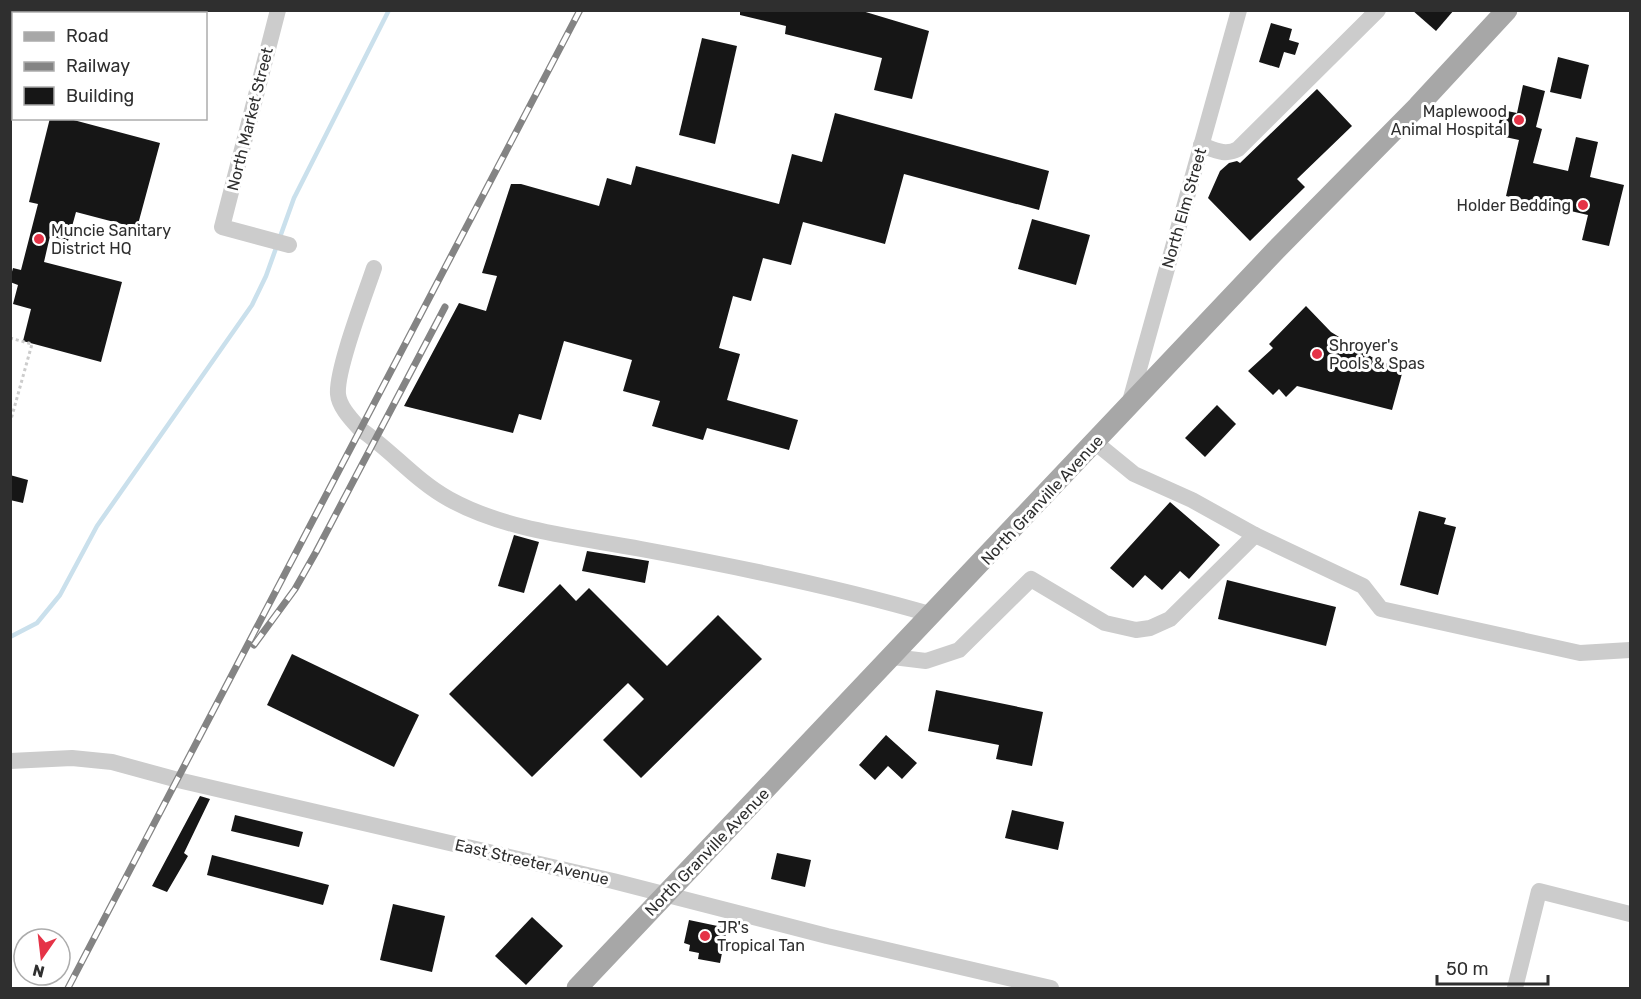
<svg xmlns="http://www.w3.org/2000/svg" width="1641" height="999" font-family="Rubik,sans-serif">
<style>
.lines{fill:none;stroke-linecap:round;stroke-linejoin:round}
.stream{stroke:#cae0ec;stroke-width:4.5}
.building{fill:#161616}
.path{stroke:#ccc;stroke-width:3;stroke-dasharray:3 3;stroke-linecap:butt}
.minor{stroke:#ccc;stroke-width:16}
.major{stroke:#a7a7a7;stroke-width:21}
.rail-casing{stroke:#848484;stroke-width:7}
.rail{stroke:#fff;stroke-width:4.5;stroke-dasharray:14;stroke-linecap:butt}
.poi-dot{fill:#e53347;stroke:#fff;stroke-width:2}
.labels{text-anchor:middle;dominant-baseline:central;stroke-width:6;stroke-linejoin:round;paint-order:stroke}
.poi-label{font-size:16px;fill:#2f2f2f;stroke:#fff;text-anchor:start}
.street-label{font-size:16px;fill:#2f2f2f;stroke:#fff}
</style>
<rect width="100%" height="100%" fill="#fff"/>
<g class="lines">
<polyline class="stream" points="10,637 37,623 60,595 97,526 252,305 266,276 294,198 389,10"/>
</g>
<g class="building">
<polygon points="740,10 859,10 929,31 912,99 874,90 882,58 785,34 786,26 740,15"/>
<polygon points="1412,10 1454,10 1436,31"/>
<polygon points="1271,23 1292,29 1289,40 1299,43 1295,55 1284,52 1279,68 1259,62"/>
<polygon points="702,38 737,46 715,144 679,135"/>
<polygon points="1558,57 1589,65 1581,99 1550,92"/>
<polygon points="1523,85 1545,91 1536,127 1542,129 1533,163 1568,171 1576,137 1598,142 1590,177 1624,185 1609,246 1582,240 1588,215 1506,196 1519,140 1496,135 1502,110 1517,113"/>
<polygon points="1317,89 1352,126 1297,179 1305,187 1250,241 1208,198 1220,171 1229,163 1237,161 1240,163"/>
<polygon points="835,113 1049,171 1039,210 904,174 885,244 803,222 791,265 763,258 751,301 733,296 719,348 740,354 727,400 798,420 789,450 707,428 703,440 652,426 660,401 623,391 632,360 564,341 541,420 519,414 513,433 404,406 459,303 486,311 497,276 482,273 511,184 521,184 599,206 607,178 631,185 636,166 779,204 792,154 822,162"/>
<polygon points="50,118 66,118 160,143 137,228 76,212 68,241 50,236 44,262 122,282 101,362 23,341 31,309 13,304 18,285 10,282 10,279 13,268 21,270 38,204 29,202"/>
<polygon points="1032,219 1090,235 1076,285 1018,269"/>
<polygon points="1306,306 1331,332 1375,359 1403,370 1392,410 1297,386 1286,397 1279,389 1273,395 1248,371 1273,348 1269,344"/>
<polygon points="1217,405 1236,424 1205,457 1185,438"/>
<polygon points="10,475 28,480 23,503 10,500"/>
<polygon points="1170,502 1220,545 1189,579 1180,571 1162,590 1145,575 1133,588 1110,568"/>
<polygon points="1419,511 1446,518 1444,524 1456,527 1438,595 1400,585"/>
<polygon points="514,535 539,542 524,593 498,586"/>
<polygon points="587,551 649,561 645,583 582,571"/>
<polygon points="1227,580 1336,607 1326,646 1218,619"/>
<polygon points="560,584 576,601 589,588 667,666 718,615 762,659 641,778 603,740 644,699 628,683 532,777 449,694"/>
<polygon points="292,654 419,715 394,767 267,705"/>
<polygon points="936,690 1043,712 1032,766 996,759 999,745 928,731"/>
<polygon points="886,735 917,763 902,779 888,766 875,780 859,765"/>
<polygon points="200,796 210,799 184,853 188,856 167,892 152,886"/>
<polygon points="1012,810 1064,822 1058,850 1005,838"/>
<polygon points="235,815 303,832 299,847 231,831"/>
<polygon points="777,853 811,860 805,887 771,879"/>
<polygon points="212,855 329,885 323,905 207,875"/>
<polygon points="393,904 445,916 432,972 380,960"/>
<polygon points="532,917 563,946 526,985 495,956"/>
<polygon points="689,920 727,928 720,963 698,959 699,953 689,951 690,945 684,943"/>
</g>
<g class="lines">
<g class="path">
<polyline points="10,288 12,283"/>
<polyline points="10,338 32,344 10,423"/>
</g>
<g class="minor">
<polyline points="278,10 222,227 289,245"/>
<path d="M1201 145C1215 150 1225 156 1238 149L1378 10"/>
<path d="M374 268C365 295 336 370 338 394 339 407 352 420 360 429 391 450 416 481 449 499 507 531 578 537 641 549 739 567 838 587 933 615"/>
<polyline points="1129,405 1239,10"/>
<polyline points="1096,443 1134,474 1192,500 1255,535 1363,586 1381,609 1580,653 1630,650"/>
<polyline points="893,657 926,661 959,650 1031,579 1105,623 1136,630 1150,628 1170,619 1255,535"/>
<polyline points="10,761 72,758 112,762 178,780 613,881 827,936 1051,988"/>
<polyline points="1515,988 1539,891 1630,914"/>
</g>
<g class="major">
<polyline points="35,14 36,10"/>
<polyline points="10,107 14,96"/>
<polyline points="577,988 1275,251 1418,106 1507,10"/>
</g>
<defs>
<g id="rail">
<polyline points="254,645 295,589 316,552 445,307"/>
<polyline points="68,988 580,10"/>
</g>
</defs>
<use href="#rail" class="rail-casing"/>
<use href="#rail" class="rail"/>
</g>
<g class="poi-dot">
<circle cx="1519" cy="120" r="6"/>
<circle cx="1583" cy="205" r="6"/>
<circle cx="39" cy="239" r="6"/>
<circle cx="1317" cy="354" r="6"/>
<circle cx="705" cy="936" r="6"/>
</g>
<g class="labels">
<g class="poi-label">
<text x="1507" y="111" text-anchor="end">Maplewood<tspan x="1507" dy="18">Animal Hospital</tspan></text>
<text x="1571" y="205" text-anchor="end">Holder Bedding</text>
<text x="51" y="230">Muncie Sanitary<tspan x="51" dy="18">District HQ</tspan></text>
<text x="1329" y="345">Shroyer's<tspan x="1329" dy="18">Pools &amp; Spas</tspan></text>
<text x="717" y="927">JR's<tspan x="717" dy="18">Tropical Tan</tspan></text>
</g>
<g class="street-label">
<text transform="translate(250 119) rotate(-76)">North Market Street</text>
<text transform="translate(1184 208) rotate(-74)">North Elm Street</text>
<text transform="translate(1042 500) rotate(-47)">North Granville Avenue</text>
<text transform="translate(707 852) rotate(-46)">North Granville Avenue</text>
<text transform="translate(532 862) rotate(13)">East Streeter Avenue</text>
</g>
</g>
<rect width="1641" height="999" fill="none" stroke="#2f2f2f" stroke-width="24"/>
<rect x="12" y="12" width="195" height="108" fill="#ffffff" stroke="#acacac" stroke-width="1.5"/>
<rect x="24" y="32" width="30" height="9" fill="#a7a7a7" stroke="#acacac" stroke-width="1.5"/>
<text x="66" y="42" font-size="18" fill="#2f2f2f">Road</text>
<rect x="24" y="62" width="30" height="9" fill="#848484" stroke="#acacac" stroke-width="1.5"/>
<text x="66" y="72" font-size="18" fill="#2f2f2f">Railway</text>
<rect x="24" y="87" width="30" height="18" fill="#161616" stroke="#acacac" stroke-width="1.5"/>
<text x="66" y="102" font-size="18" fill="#2f2f2f">Building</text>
<g transform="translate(42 957) rotate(194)"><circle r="28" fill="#ffffff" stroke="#acacac" stroke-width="1.5"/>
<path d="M0-4.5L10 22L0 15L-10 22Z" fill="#e53347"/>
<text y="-9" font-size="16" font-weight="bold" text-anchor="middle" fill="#2f2f2f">N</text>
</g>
<path d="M1437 975v9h111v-9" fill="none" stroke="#2f2f2f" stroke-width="3"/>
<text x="1446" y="975" font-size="18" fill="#2f2f2f" stroke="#ffffff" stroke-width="4.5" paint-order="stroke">50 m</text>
</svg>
